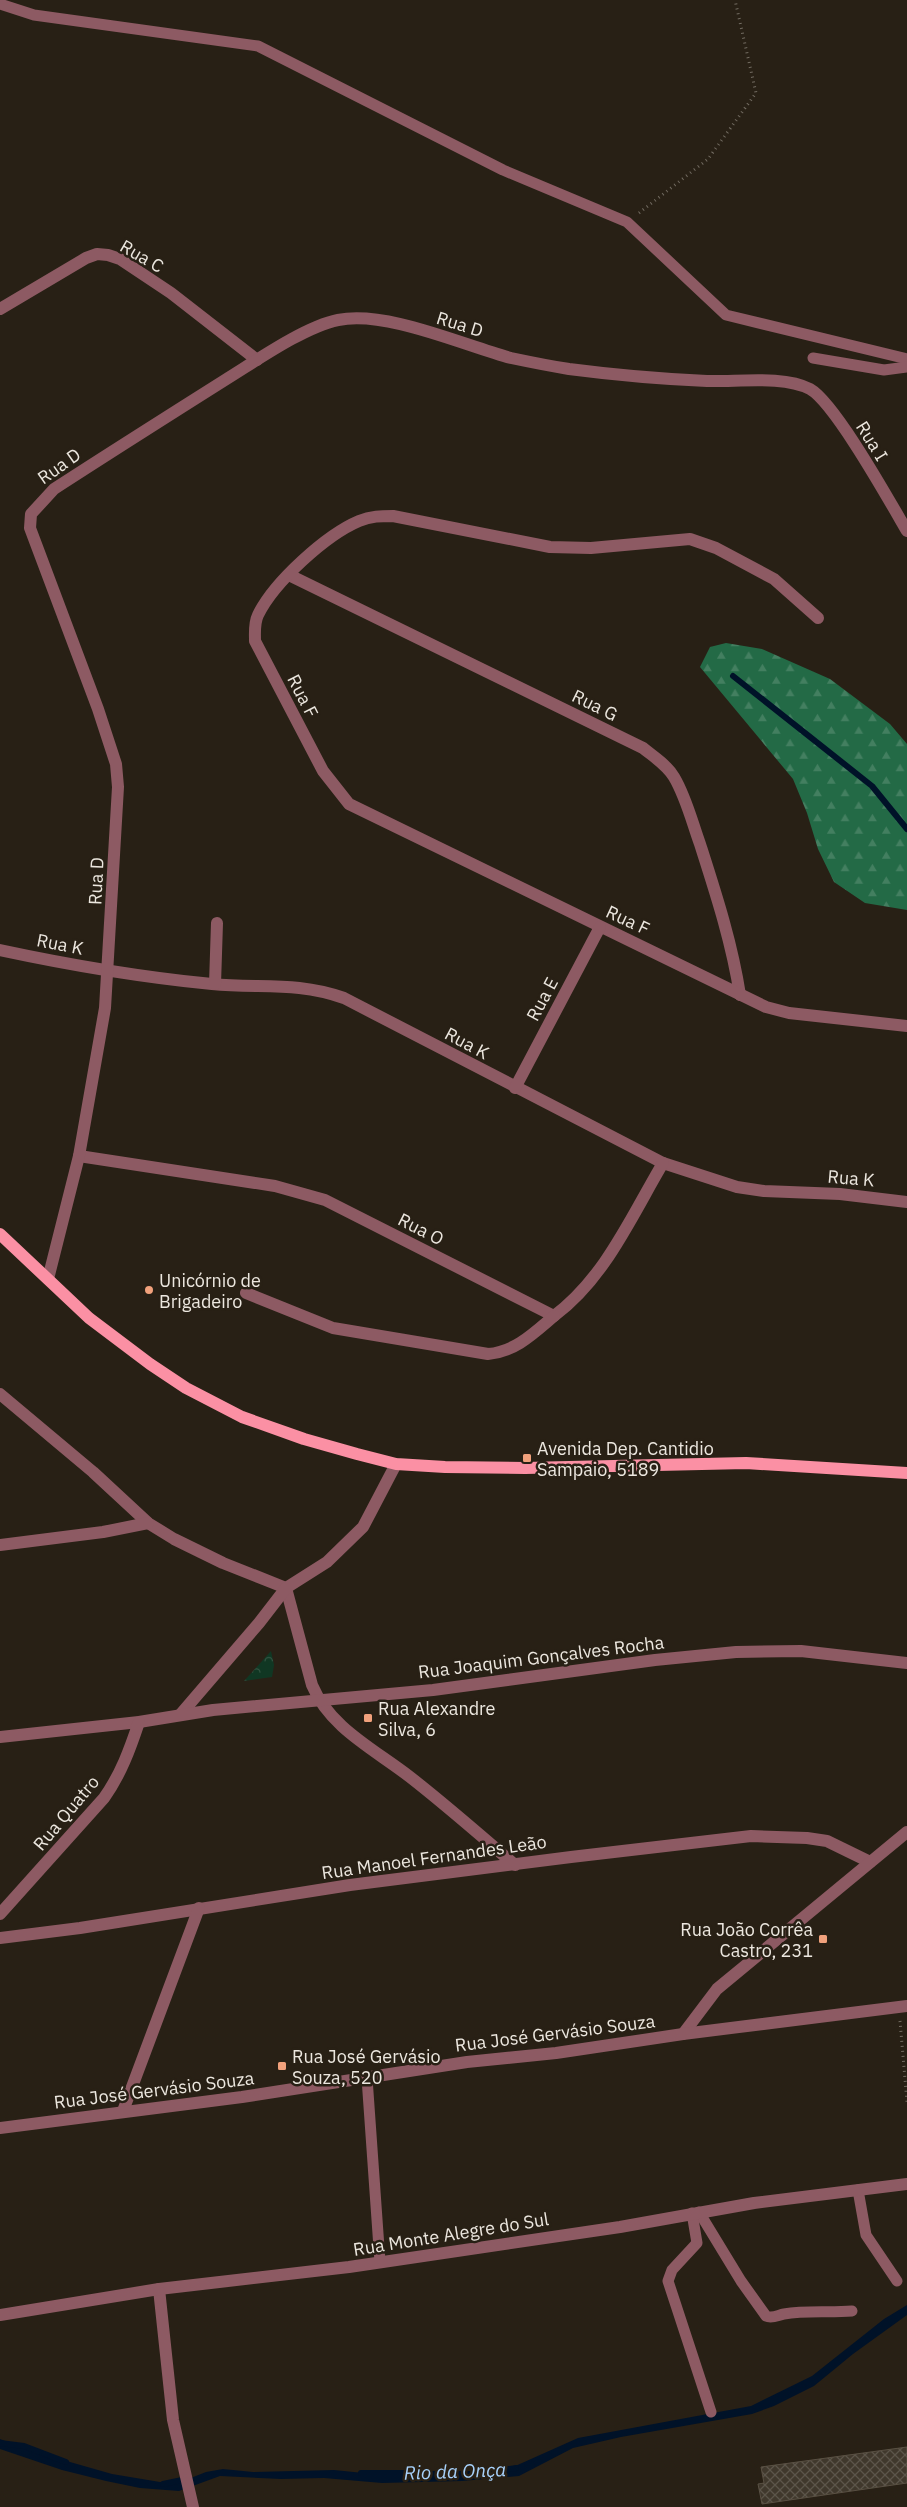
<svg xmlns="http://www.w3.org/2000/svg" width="907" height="2507" font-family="'IBM Plex Sans',sans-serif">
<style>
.forest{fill:url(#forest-firs)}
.park{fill:url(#park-crowns)}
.water{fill:#001228}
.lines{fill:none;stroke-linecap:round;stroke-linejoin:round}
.stream{stroke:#001228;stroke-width:6}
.building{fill:url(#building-cross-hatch);stroke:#595043}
.path{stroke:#726b61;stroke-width:3;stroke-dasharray:1 4;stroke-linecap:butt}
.service{stroke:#8d5a63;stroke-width:11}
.pedestrian{stroke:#8d5a63;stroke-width:12}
.minor{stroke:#8d5a63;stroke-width:12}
.primary{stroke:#fb90a4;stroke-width:12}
.poi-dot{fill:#f1a17c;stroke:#282015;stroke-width:2}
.labels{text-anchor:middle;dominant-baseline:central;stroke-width:5;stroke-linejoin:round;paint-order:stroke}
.street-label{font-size:18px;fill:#ece7df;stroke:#282015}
.poi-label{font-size:18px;fill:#ece7df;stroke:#282015;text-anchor:start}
.water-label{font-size:19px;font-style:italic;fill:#a7d1fa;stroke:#282015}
</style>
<defs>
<pattern id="forest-firs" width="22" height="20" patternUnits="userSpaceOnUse" patternTransform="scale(1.25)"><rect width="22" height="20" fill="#236a46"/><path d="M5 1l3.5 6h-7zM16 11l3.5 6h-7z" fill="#437f60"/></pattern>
<pattern id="park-crowns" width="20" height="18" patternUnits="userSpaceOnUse" patternTransform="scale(1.25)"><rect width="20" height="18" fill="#103723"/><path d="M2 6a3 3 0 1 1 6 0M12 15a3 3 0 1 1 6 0" fill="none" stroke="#335442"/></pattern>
<pattern id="building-cross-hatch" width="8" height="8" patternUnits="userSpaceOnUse" patternTransform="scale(1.25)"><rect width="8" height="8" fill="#40382c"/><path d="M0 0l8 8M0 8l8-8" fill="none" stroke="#5c554a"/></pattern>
</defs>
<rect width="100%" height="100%" fill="#282015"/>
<polygon class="forest" points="726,643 762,649 830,679 890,724 907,744 907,910 865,903 834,882 818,849 807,813 793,779 700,667 710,647"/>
<polygon class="park" points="271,1651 274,1665 272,1677 244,1681"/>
<polygon class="water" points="907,2305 907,2315 853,2354 814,2386 774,2406 752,2414 621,2437 573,2448 519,2476 462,2481 382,2483 324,2478 281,2479 220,2476 179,2491 140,2488 106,2481 62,2470 0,2449 0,2439 28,2450 112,2474 160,2482 178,2483 206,2472 223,2469 253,2472 334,2470 383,2475 431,2471 504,2471 578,2438 751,2406 812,2376 884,2319"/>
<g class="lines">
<g class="stream">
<polyline points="733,676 872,786 907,829"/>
<polyline points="0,2443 24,2446 66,2462"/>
<polyline points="489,2472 516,2468"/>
<polyline points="361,2473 411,2473"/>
<polyline points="163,2484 187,2479"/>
</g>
</g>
<polygon class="building" points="907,2447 907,2483 762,2504 758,2484 764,2483 761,2467"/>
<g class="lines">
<g class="path">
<polyline points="639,213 708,159 756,93 735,0"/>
<polyline points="900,2021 907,2102"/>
</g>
<g class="service">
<polyline points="0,4 34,15 258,46 503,170 627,222 726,315 907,359"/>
<polyline points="813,358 884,370 907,367"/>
<polyline points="367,2078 380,2262"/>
<polyline points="858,2190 866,2235 897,2281"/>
<path d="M699 2212 741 2281 766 2316C772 2319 778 2315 784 2314 806 2310 830 2313 852 2311"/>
<polyline points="692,2213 697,2243 672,2270 668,2281 711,2412"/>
</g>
<polyline class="pedestrian" points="159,2289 173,2420 193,2507"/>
<g class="minor">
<polyline points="0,309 86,258 97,254 108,255 120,259 171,293 257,360"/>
<path d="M289 575 643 748C654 757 667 765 674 777 686 797 692 822 700 844 716 894 732 943 740 995"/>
<path d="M818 618 774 579 716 548 690 539 591 548 550 547 393 516C381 516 371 516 359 521 326 535 274 582 258 615 254 623 255 632 255 641L323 771 349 804 766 1007 789 1013 907 1026"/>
<path d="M0 950C70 965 141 977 212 984 259 989 296 981 344 998L663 1163 737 1187 764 1191 840 1194 907 1202"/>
<polyline points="215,984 217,923"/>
<polyline points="515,1088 600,927"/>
<path d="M79 1156 275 1186 325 1200 554 1316C605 1278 631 1217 663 1163"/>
<path d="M48 1279 79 1156 105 1008 118 787 116 764 98 709 30 528 31 514 54 489C111 452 168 416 225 380 256 361 304 327 338 320 386 310 463 345 511 358 530 362 550 366 569 369 615 375 661 379 707 381 737 382 784 375 810 389 835 403 890 502 907 531"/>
<path d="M246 1293 333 1328 488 1354C515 1352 534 1333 554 1316"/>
<polyline points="0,1394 93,1472 148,1523 174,1539 223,1563 286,1588"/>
<polyline points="0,1545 103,1532 148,1523"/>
<path d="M286 1588 312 1685C330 1728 374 1749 410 1777 446 1805 480 1835 515 1865"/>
<polyline points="180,1715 259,1623 286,1588 327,1562 363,1527 396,1464"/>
<polyline points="0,1737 139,1722 213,1710 433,1690 655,1660 736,1652 801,1651 907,1663"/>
<path d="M0 1914 104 1798C121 1774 130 1749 139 1722"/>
<polyline points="0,1938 80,1928 350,1885 571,1857 751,1836 807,1838 827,1841 870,1862"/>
<polyline points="683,2034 717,1989 907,1832"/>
<polyline points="123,2111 199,1908"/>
<polyline points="0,2128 242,2097 467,2062 556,2053 683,2034 907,2006"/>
<polyline points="0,2315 159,2289 349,2267 620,2227 754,2203 907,2184"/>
</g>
<polyline class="primary" points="0,1234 89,1318 150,1364 186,1388 242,1417 304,1439 357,1454 396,1464 445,1467 525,1468 746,1463 907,1473"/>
</g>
<g class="poi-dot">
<circle cx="149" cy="1290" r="5"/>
<rect x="522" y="1453" width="10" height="10" rx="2.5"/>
<rect x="363" y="1713" width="10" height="10" rx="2.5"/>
<rect x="818" y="1934" width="10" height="10" rx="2.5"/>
<rect x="277" y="2061" width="10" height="10" rx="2.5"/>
</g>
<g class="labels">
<g class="street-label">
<text transform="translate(142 256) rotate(30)">Rua C</text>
<text transform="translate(460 324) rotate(17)">Rua D</text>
<text transform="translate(872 441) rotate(58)">Rua I</text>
<text transform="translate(59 466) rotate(-35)">Rua D</text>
<text transform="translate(303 696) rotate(63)">Rua F</text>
<text transform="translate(595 705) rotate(26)">Rua G</text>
<text transform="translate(96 881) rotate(-87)">Rua D</text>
<text transform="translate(628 920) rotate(25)">Rua F</text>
<text transform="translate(60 944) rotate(11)">Rua K</text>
<text transform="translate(542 999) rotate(-62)">Rua E</text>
<text transform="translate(467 1043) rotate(28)">Rua K</text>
<text transform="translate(851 1178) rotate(5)">Rua K</text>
<text transform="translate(421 1229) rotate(27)">Rua O</text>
<text transform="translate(541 1657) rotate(-7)">Rua Joaquim Gonçalves Rocha</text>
<text transform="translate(66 1813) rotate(-50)">Rua Quatro</text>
<text transform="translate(434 1857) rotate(-8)">Rua Manoel Fernandes Leão</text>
<text transform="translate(555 2033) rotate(-7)">Rua José Gervásio Souza</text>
<text transform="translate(154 2090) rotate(-7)">Rua José Gervásio Souza</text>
<text transform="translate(451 2234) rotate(-9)">Rua Monte Alegre do Sul</text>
</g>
<g class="poi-label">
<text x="159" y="1280">Unicórnio de<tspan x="159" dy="21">Brigadeiro</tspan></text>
<text x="537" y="1448">Avenida Dep. Cantidio<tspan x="537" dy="21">Sampaio, 5189</tspan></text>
<text x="378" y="1708">Rua Alexandre<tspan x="378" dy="21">Silva, 6</tspan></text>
<text x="813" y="1929" text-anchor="end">Rua João Corrêa<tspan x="813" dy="21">Castro, 231</tspan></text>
<text x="292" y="2056">Rua José Gervásio<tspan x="292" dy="21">Souza, 520</tspan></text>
</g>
<g class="water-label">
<text transform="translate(455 2471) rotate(-2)">Rio da Onça</text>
</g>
</g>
</svg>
